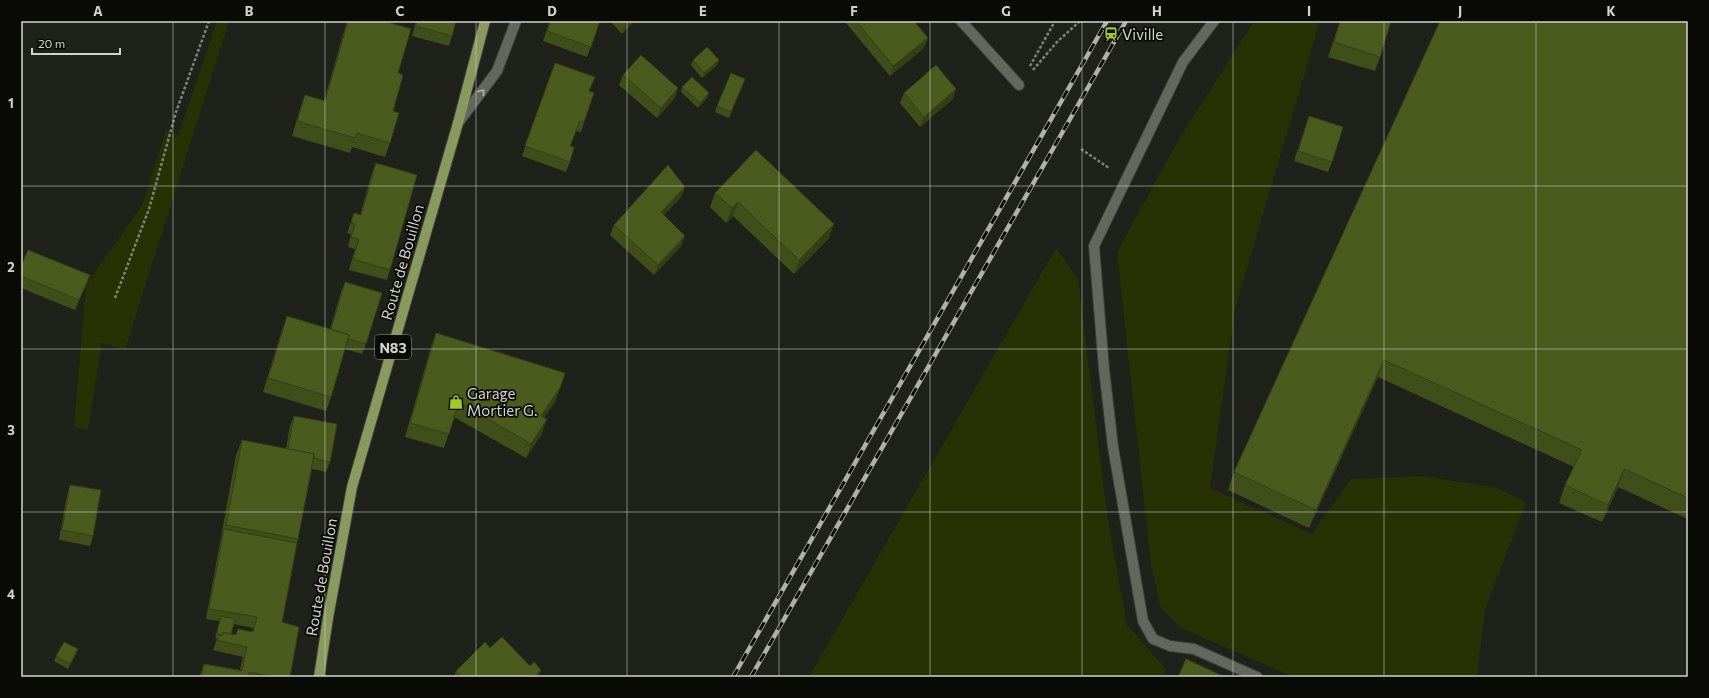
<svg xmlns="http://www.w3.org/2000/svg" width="1709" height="698" font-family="Commissioner,sans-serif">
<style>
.green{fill:#273104}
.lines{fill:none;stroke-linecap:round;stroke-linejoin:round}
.service-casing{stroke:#3d3f39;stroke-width:12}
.minor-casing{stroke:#3d3f39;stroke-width:12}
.primary-casing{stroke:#3d3f39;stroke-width:12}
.path{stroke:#7f817b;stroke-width:2.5;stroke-dasharray:3 2;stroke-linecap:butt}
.service{stroke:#64675d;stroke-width:10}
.minor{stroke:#64675d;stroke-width:10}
.primary{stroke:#8a9a5f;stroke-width:10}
.rail-casing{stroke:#b0b1ab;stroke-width:4.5}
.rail{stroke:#0a0b07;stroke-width:3;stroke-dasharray:9;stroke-linecap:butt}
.wall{fill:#404e19;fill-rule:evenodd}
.shaded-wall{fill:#344014}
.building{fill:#4b5b1d;stroke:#344014}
.oneway{stroke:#b1b3ac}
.grid{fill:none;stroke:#d2d3ce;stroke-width:1;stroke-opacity:0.55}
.labels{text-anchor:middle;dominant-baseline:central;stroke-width:3.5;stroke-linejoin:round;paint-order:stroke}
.shield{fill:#0a0b07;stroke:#969792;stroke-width:1}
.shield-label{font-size:14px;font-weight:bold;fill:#d2d3ce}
.poi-label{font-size:15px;fill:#d2d3ce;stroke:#0a0b07;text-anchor:start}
.street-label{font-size:15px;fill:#d2d3ce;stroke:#0a0b07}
.neatline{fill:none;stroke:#d2d3ce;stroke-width:1.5}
.grid-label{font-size:13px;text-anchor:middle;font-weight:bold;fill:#d2d3ce}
</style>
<rect width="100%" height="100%" fill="#1f221a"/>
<g class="green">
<polygon points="217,21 229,21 125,350 102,343 88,430 74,427 86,285 143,204 166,130 178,136"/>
<polygon points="1254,21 1320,21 1235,309 1210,488 1312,534 1351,479 1424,476 1497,488 1526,502 1485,610 1477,677 1293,677 1181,628 1161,608 1151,565 1117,252 1179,139"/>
<polygon points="1056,248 1078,279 1108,521 1127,625 1166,669 1162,677 809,677"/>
</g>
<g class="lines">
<defs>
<polyline id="service" points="1214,21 1183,62 1094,246 1104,369 1113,447 1143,621 1153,639 1170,646 1194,649 1257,677"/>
<g id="minor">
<polyline points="961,21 1019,85"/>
<polyline points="458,123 497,71 516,21"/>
</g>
<polyline id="primary" points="319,677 328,618 352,487 458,123 485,21"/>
</defs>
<use href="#service" class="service-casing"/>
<use href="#minor" class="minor-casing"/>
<use href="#primary" class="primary-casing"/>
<g class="path">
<polyline points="1030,66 1055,21"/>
<polyline points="1033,70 1057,42 1080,21"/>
<polyline points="1081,149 1109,168"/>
<polyline points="115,298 149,209 176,112 209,21"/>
</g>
<use href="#service" class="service"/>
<use href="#minor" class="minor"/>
<use href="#primary" class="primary"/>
<defs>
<g id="rail">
<polyline points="733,677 1107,21"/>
<polyline points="751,677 1126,21"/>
</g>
</defs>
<use href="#rail" class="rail-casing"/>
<use href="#rail" class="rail"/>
</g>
<g class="wall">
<polygon points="347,21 398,73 393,111 390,143 385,157 352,147 350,153 292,136 300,109 305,95 324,101"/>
<polygon points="416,21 456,21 449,46 412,36"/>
<polygon points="550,21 600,21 587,57 543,41"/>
<polygon points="610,21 634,21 633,22 622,34"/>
<polygon points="846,21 914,21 924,48 890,76 846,23"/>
<polygon points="1340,21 1391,21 1380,57 1375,71 1328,57"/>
<polygon points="1688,21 1688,519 1618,487 1602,522 1559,503 1565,485 1574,467 1378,377 1309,528 1228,490 1234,472"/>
<polygon points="693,60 719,60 717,65 702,78 691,65"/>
<polygon points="555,63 589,91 584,122 581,132 576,131 570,146 570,162 566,172 522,156"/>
<polygon points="623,75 675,98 657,118 619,85"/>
<polygon points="743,84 729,118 715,112 717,106"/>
<polygon points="682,87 709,93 707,98 698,108 681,92"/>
<polygon points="904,93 953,99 920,127 900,103"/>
<polygon points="1309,116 1332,162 1328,172 1294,161"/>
<polygon points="376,163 390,270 387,280 349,270 355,249 348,247 351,234 347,233 354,213 360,215 372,173"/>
<polygon points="685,187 681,197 664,215 681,246 654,275 610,235 614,225"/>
<polygon points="715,193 829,238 794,274 733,216 726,223 710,207"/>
<polygon points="21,266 90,275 75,310 21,288"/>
<polygon points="345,282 366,344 362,354 345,349 331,397 326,411 263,392 282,330 287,316 330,329 341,292"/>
<polygon points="436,333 560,388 555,402 544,417 542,433 526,458 454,417 444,448 405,437 431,347"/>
<path d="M294 416 330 462 326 472 312 469 298 539 297 543 282 622 290 677H199L204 664 240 670 243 657 213 650 217 639 215 638 220 621 206 619 236 455 242 440 286 449 290 426ZM234 624 253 628 252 632 238 629 235 635 231 634Z"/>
<polygon points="70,485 93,536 90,546 59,540 67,495"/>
<polygon points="490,648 538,677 454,677 456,671"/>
<polygon points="76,654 68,669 54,661 56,656"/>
</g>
<g class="shaded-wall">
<polygon points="628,21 634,21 633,22 622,34 626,24"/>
<polygon points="928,38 924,48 890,76 893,66"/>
<polygon points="719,60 717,65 702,78 704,73"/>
<polygon points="678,88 675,98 657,118 661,108"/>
<polygon points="956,89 953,99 920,127 924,117"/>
<polygon points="709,93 707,98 698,108 700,103"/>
<polygon points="685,187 681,197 657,222 661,212"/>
<polygon points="738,202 733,216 726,223 732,208"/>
<polygon points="834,224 829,238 794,274 799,260"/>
<polygon points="685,236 681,246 654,275 658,265"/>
<polygon points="90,275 86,285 75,310 79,300"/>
<polygon points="1384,360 1378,377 1309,528 1316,510"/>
<polygon points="560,388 555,402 536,430 541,416"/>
<polygon points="547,419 542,433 526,458 531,444"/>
<polygon points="1624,469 1618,487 1602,522 1608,505"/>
<polygon points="78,649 76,654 68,669 70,664"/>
<polygon points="541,670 538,677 534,677"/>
</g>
<g class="building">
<polygon points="348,21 384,21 411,29 398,73 403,75 393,111 399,113 390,143 357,133 355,138 297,121 305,95 325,101"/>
<polygon points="417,21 456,21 452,36 416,26"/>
<polygon points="550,21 600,21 591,47 547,31"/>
<polygon points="623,21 628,21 626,24"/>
<polygon points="856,21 914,21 928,38 893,66"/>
<polygon points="1340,21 1391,21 1380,57 1334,42"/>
<polygon points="1440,21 1688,21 1688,498 1624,469 1608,505 1565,485 1582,450 1384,360 1316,510 1234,472"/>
<polygon points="707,47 719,60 704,73 693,60"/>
<polygon points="641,55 678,88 661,108 623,75"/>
<polygon points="555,63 595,77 589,91 594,93 584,122 580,121 570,146 574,147 570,162 525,146"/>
<polygon points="936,65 956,89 924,117 904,93"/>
<polygon points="731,73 745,79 731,112 717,106"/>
<polygon points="692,77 709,93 700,103 682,87"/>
<polygon points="1309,116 1343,127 1332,162 1298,151"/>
<polygon points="756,150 834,224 799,260 738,202 732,208 715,193"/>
<polygon points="376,163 417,175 390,270 353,259 359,239 351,237 355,224 351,223 354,213 361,215"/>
<polygon points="668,165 685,187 661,212 685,236 658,265 614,225"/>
<polygon points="28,250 90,275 79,300 21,276 21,266"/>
<polygon points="345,282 382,293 366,344 348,339 349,335 331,329"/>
<polygon points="287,316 349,335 331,397 268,378"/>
<polygon points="436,333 565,373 560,388 541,416 547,419 531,444 459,402 449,434 410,423"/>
<polygon points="294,416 337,424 330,462 314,458 314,454 288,449"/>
<polygon points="242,440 314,454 298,539 226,525"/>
<polygon points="70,485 101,490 93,536 62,530"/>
<polygon points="224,529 297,543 282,622 299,627 290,677 274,677 249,672 248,677 201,677 204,664 242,671 247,647 217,640 218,635 222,636 223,632 236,635 238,629 253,632 257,617 209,609"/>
<polygon points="221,616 235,619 231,634 223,632 223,635 217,633"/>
<polygon points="502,637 530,666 534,662 541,670 534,677 461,677 456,671 485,642 490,648"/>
<polygon points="64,642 78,649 70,664 56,656"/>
<polygon points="1186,659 1225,677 1178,677"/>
</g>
<defs><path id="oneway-chevron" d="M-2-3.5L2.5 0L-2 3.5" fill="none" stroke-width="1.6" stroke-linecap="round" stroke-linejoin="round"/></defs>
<use class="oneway" href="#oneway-chevron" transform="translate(482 92) rotate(-53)"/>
<path class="grid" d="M173 21V677M325 21V677M476 21V677M627 21V677M779 21V677M930 21V677M1082 21V677M1233 21V677M1384 21V677M1536 21V677M21 186H1688M21 349H1688M21 512H1688"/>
<defs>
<symbol id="station-bare" viewBox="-9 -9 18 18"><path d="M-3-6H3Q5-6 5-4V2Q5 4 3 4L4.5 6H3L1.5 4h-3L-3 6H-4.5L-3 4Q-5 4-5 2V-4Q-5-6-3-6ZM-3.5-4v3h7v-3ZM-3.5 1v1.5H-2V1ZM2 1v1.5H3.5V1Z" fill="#a4c824" stroke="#0a0b07" stroke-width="2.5" paint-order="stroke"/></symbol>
<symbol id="shop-bare" viewBox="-9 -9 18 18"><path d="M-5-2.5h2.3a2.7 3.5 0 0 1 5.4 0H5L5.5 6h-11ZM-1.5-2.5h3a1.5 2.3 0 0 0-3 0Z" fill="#a4c824" stroke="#0a0b07" stroke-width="2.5" paint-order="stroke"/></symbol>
</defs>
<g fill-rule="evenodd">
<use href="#station-bare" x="1101" y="24" width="20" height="20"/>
<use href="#shop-bare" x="446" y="392" width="20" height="20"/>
</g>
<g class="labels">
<rect class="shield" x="375" y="335" width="36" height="24" rx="3"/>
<g class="shield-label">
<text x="393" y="347">N83</text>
</g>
<g class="poi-label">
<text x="1122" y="34">Viville</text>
<text x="467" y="393">Garage<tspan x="467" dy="17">Mortier G.</tspan></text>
</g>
<g class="street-label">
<text transform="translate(402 262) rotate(-74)">Route de Bouillon</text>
<text transform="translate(321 577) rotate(-80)">Route de Bouillon</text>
</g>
</g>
<rect width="1709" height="698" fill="none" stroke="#0a0b07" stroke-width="44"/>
<path d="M32 48v6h88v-6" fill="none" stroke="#d2d3ce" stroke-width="2"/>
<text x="38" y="48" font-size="12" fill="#d2d3ce" stroke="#0a0b07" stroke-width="3" paint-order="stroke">20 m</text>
<rect x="22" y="22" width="1665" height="654" class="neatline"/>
<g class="grid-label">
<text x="98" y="16">A</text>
<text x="249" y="16">B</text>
<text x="400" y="16">C</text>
<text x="552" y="16">D</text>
<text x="703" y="16">E</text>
<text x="854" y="16">F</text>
<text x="1006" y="16">G</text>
<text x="1157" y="16">H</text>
<text x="1309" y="16">I</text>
<text x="1460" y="16">J</text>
<text x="1611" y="16">K</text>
<text x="11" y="108">1</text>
<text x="11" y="272">2</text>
<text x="11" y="435">3</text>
<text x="11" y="599">4</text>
</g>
</svg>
